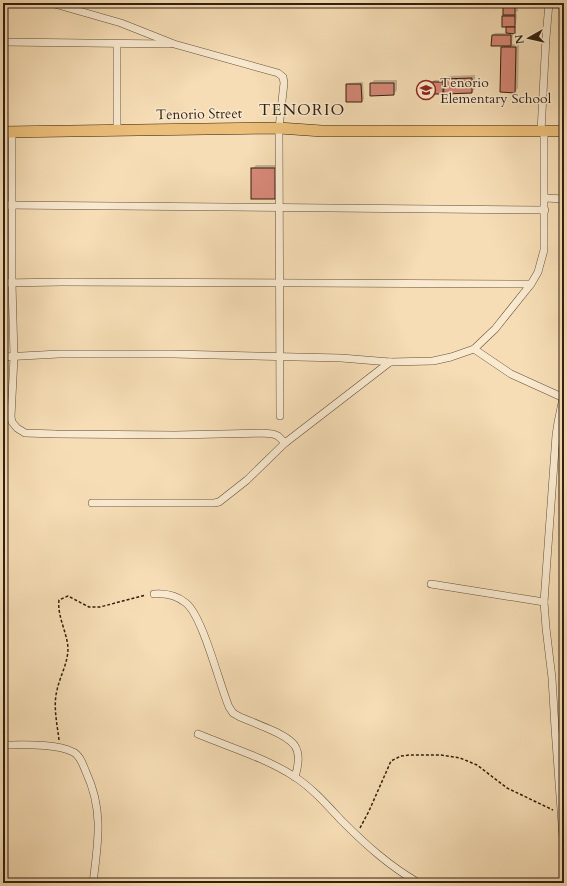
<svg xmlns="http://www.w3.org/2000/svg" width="567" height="886" font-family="Cardo,serif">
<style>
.shadow{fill:#0003}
.building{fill:#d68877;stroke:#321f0e}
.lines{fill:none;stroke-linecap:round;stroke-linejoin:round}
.minor-casing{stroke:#634e38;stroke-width:8}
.primary-casing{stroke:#321f0e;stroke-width:12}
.path{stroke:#321f0e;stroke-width:1.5;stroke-dasharray:3 2;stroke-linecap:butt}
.minor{stroke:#f9e9cf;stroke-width:7}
.primary{stroke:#ebbe7a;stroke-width:11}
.labels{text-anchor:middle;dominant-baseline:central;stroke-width:3;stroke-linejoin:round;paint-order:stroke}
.poi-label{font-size:14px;fill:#321f0e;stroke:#f9e9cf;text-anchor:start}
.street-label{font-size:14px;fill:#321f0e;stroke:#f9e9cf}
.quarter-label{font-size:16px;letter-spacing:1px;fill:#321f0e;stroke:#f9e9cf}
</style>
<rect width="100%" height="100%" fill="#f6ddb5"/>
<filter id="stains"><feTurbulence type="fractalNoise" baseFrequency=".005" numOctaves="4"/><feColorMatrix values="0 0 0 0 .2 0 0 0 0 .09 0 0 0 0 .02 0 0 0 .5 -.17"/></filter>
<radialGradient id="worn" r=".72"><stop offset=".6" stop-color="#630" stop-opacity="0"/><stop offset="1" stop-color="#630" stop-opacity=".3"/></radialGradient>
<g class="shadow">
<polygon points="504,3 518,3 518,11 514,14 517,14 516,24 513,27 515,27 515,32 513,33 512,44 519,44 518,88 515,92 502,47 504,45 492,45 493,35 495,33 507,33 507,27 503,16 505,14"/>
<rect x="561" y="3" width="3" height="5"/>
<polygon points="475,75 475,89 472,92 445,91 443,93 432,82 434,80 444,80 448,76"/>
<polygon points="374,80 397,80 397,90 394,94 371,84"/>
<polygon points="363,82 364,99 362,101 347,85 349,83"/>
<polygon points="256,165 278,165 278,195 274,198 252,169"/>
</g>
<g class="building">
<rect x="503" y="3" width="12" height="12"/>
<rect x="502" y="16" width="13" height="11"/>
<polygon points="506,27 515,27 515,34 506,33"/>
<polygon points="492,35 511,35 511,46 491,46"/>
<polygon points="501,47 516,47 515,93 500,92"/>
<polygon points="472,78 472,93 444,94 443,79"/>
<rect x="431" y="82" width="12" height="12"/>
<polygon points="370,83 394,83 394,95 370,96"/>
<polygon points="346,84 361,84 362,102 346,102"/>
<rect x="251" y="168" width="24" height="31"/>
</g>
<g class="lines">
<defs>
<g id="minor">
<polyline points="51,3 121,23 174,44 278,73 283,77 284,83 279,128 280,416"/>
<polyline points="3,42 169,44"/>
<polyline points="117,44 117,131"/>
<polyline points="541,131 546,38 549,3"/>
<polyline points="12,132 12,283 14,357 11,417 12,422 17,428 25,433 56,434 175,435 262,433 273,434 278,436 285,443 390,362"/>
<polyline points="545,198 564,199"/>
<polyline points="3,205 545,210"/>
<polyline points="3,283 62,282 531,284 538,272 544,250 544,131"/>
<polyline points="474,349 511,374 564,398"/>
<polyline points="3,357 59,354 173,354 341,358 390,362 433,361 451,357 474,349 495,329 531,284"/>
<polyline points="563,398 558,422 556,435 544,602 546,628 552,678 555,728 564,851"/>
<polyline points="92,503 214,503 219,502 247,480 285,443"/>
<polyline points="431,584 544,602"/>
<path d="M154 594C166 593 176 595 186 603 203 617 219 683 229 707L233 713 240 717C250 721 260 725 269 729 295 740 304 748 295 777"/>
<path d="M198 734C229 747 266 758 295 777 312 788 327 805 341 820 365 844 389 866 419 883"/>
<path d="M3 745C21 745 57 743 73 752 80 755 83 765 86 772 104 811 98 842 93 883"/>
</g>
<polyline id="primary" points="3,132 279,128 322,131 564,131"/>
</defs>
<use href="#minor" class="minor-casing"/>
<use href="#primary" class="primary-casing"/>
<g class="path">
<path d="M59 740C57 723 53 706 57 690 60 676 68 663 68 648 67 632 57 616 59 600L68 596 89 607H100L146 595"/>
<polyline points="360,828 369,811 391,761 401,756 409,755 441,755 460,758 477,765 507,788 553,810"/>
</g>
<use href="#minor" class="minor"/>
<use href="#primary" class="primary"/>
</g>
<defs>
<symbol id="school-ring" viewBox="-11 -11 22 22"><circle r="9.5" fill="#f9e9cf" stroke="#8f2418" stroke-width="1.5"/><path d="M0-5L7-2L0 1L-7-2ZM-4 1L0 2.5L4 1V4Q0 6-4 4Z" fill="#8f2418"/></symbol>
</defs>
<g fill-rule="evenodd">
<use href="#school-ring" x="415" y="79" width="22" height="22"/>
</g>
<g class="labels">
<g class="poi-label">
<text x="440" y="82">Tenorio<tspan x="440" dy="16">Elementary School</tspan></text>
</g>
<g class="street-label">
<text transform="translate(199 114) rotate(-1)">Tenorio Street</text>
</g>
<g class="quarter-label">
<text x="302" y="110">TENORIO</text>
</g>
</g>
<rect width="567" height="886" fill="none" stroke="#f6ddb5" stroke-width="16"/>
<rect x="4" y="4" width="559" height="878" fill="none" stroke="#321f0e" stroke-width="2"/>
<rect x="8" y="8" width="551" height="870" fill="none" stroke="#321f0e"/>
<g transform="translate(529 38) rotate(262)" stroke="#f9e9cf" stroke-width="3" paint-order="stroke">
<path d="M0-3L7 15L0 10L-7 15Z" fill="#321f0e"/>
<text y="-6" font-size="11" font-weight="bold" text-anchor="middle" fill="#321f0e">N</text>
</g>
<rect width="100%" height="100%" filter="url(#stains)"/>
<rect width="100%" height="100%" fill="url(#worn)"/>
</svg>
